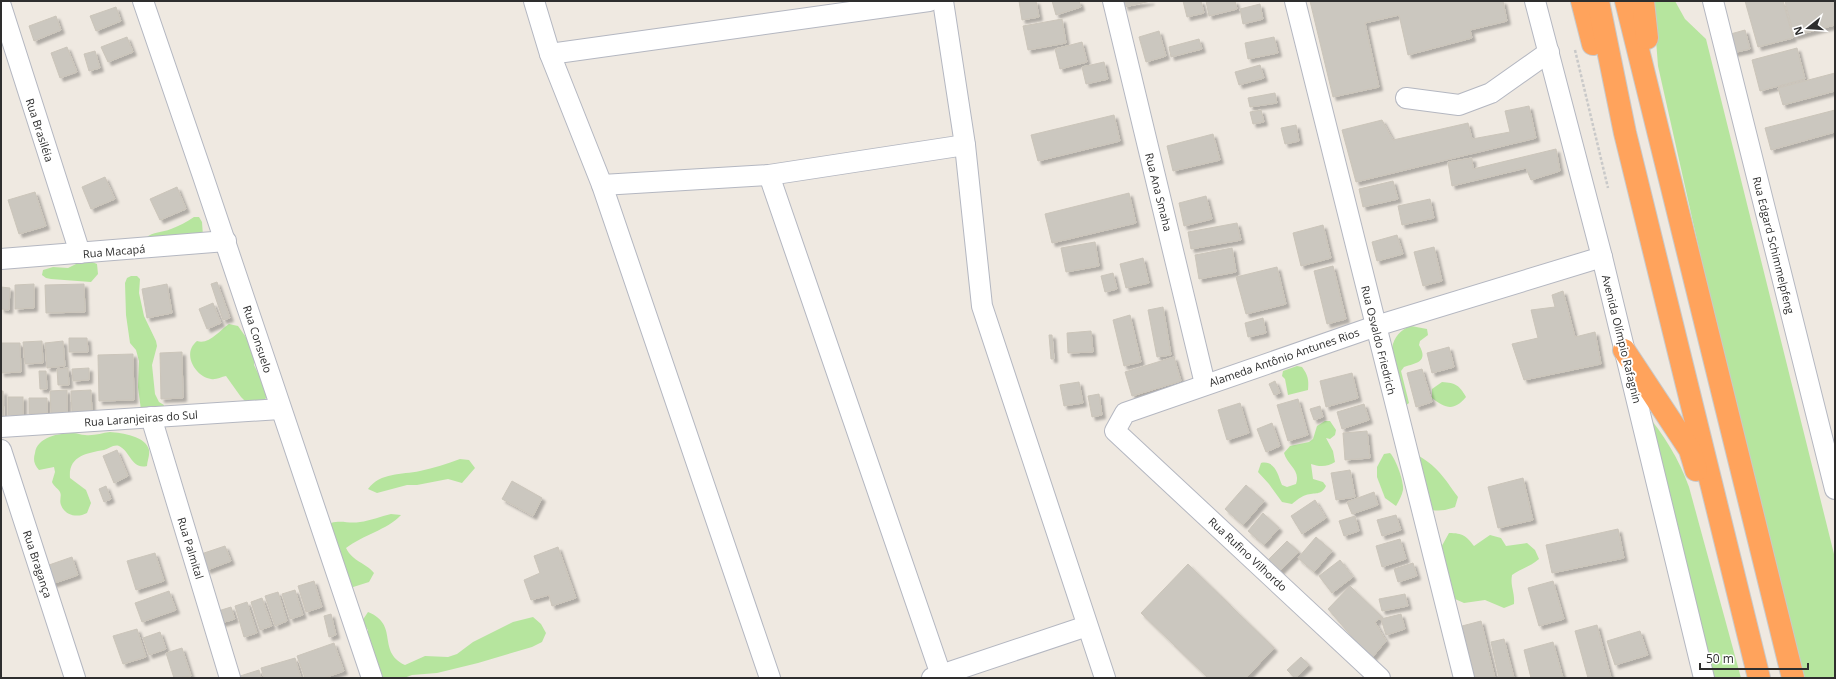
<svg xmlns="http://www.w3.org/2000/svg" width="1836" height="679" font-family="'Open Sans',sans-serif">
<style>
.green{fill:#b6e59e}
.building{fill:#cbc7bf;stroke:#cbc5ba;filter:url(#shadow)}
.lines{fill:none;stroke-linecap:round;stroke-linejoin:round}
.minor-casing{stroke:#b4b7c1;stroke-width:22}
.highway-casing{stroke:#c9c9c9;stroke-width:24}
.path{stroke:#c9c9c9;stroke-width:2.5;stroke-dasharray:3 2;stroke-linecap:butt}
.minor{stroke:#fff;stroke-width:20}
.highway{stroke:#ffa35c;stroke-width:22}
.labels{text-anchor:middle;dominant-baseline:central;stroke-width:4;stroke-linejoin:round;paint-order:stroke}
.street-label{font-size:11px;fill:#2e2e2e;stroke:#fff}
</style>
<defs>
<filter id="shadow"><feDropShadow dx="3.5" dy="3.5" stdDeviation="1" flood-color="#0004"/></filter>
</defs>
<rect width="100%" height="100%" fill="#efe9e1"/>
<g class="green">
<polygon points="1653,1 1675,1 1685,19 1706,39 1835,558 1835,678 1801,678 1704,296 1706,280 1658,66"/>
<path d="M194 217H199L202 222 203 236 146 238C153 231 162 233 171 229 179 226 187 222 194 217Z"/>
<polygon points="92,262 97,264 98,274 91,282 51,279 46,278 42,275 43,270 53,267 68,268 78,263"/>
<polygon points="131,276 137,276 140,279 139,293 144,316 156,341 157,346 152,365 155,394 159,402 164,405 163,409 141,410 138,387 139,361 136,350 130,343 126,315 125,283 127,278"/>
<path d="M229 324 238 326 248 340 255 359 254 365 268 393 264 402 249 405 241 397 226 376C221 377 216 380 211 379 196 377 181 354 197 341 209 345 220 330 229 324Z"/>
<path d="M1411 326 1427 329 1428 335 1420 341 1419 345C1429 362 1416 363 1404 367L1401 371 1409 403 1405 406C1402 396 1390 355 1392 348 1394 337 1401 329 1411 326Z"/>
<path d="M1297 366 1302 367C1308 375 1309 380 1308 390L1288 395 1285 379 1282 376 1283 371Z"/>
<path d="M1442 382C1456 383 1459 385 1466 397 1454 411 1446 409 1432 398V389Z"/>
<path d="M1645 412C1664 435 1679 459 1689 487L1741 678H1711Z"/>
<path d="M1325 421H1330L1336 430 1335 435 1330 439 1326 438 1333 451 1335 462C1328 467 1319 467 1311 464L1313 479 1323 482 1326 486C1321 496 1315 492 1306 495 1300 497 1297 500 1292 504L1282 502 1269 484 1258 472 1261 463C1275 460 1278 475 1282 485L1287 487 1296 484C1301 470 1287 465 1284 453L1290 446 1309 442 1313 439 1317 426Z"/>
<path d="M110 432C122 433 146 436 149 450 150 455 147 462 147 466 132 470 130 451 119 446 114 444 108 449 104 450 87 453 68 456 70 478L86 490 91 503 87 513C78 518 65 516 61 505 59 500 62 496 60 492 58 488 54 487 52 482L55 472 54 467 39 470C34 464 33 460 35 453 37 437 59 433 73 433 77 433 81 435 85 435 94 436 102 433 110 432Z"/>
<path d="M1390 453C1396 459 1404 482 1403 490 1402 495 1399 501 1396 506L1385 498 1377 477V467L1384 454Z"/>
<path d="M1415 454C1437 465 1444 478 1458 497L1455 507C1444 511 1436 512 1425 508Z"/>
<path d="M460 459 469 460 475 468 462 483 448 479 417 485H407L377 493 368 489C381 472 401 475 420 471 434 468 447 464 460 459Z"/>
<path d="M391 514 401 515C387 530 363 535 346 548 353 562 365 562 374 573L369 582 350 588 328 533 331 523C342 520 349 524 360 522 370 521 381 516 391 514Z"/>
<path d="M1449 533C1463 533 1466 536 1474 546L1490 535 1501 538 1506 546 1527 543 1535 550 1539 559C1531 566 1521 569 1512 575 1510 587 1515 591 1514 604L1504 608 1485 600 1464 603 1455 599 1440 573 1439 551Z"/>
<path d="M368 612C400 625 376 651 405 665L425 656 448 657 457 654 473 642 513 622 533 617 541 624 546 633 542 642 532 647 478 663 437 673 412 675 404 678H380L368 639V630L362 621Z"/>
</g>
<g class="building">
<polygon points="1019,1 1036,1 1039,17 1022,20"/>
<polygon points="1052,1 1079,1 1081,7 1056,15"/>
<polygon points="1123,1 1151,1 1125,7"/>
<polygon points="1183,1 1201,1 1204,13 1187,17"/>
<polygon points="1206,1 1235,1 1237,9 1209,16"/>
<polygon points="1310,1 1503,1 1507,21 1470,30 1472,38 1408,55 1399,15 1365,23 1379,87 1333,97"/>
<polygon points="1745,1 1783,1 1793,38 1758,47"/>
<polygon points="1785,1 1835,1 1835,25 1794,36"/>
<polygon points="1260,4 1263,19 1243,24 1240,9"/>
<polygon points="116,7 121,21 96,31 90,16"/>
<polygon points="56,16 61,30 34,41 29,26"/>
<polygon points="1062,19 1066,43 1028,50 1023,26"/>
<polygon points="1745,30 1750,49 1732,53 1727,35"/>
<polygon points="1159,31 1166,56 1146,62 1139,37"/>
<polygon points="127,37 133,52 108,62 101,47"/>
<polygon points="1274,37 1278,53 1248,59 1245,43"/>
<polygon points="1199,39 1202,49 1171,57 1169,47"/>
<polygon points="1082,42 1087,62 1060,69 1055,49"/>
<polygon points="67,47 77,72 60,78 51,53"/>
<polygon points="1797,48 1805,79 1760,91 1752,60"/>
<polygon points="95,51 100,68 89,71 84,54"/>
<polygon points="1104,62 1108,79 1086,84 1082,67"/>
<polygon points="1260,65 1264,78 1239,85 1235,72"/>
<polygon points="1835,73 1835,91 1783,105 1778,88"/>
<polygon points="1275,93 1277,103 1250,107 1248,98"/>
<polygon points="1529,106 1536,138 1356,182 1342,130 1382,120 1393,140 1468,123 1472,139 1510,132 1505,111"/>
<polygon points="1261,110 1264,122 1253,124 1250,112"/>
<polygon points="1835,110 1835,132 1771,150 1765,128"/>
<polygon points="1114,115 1120,141 1038,161 1031,135"/>
<polygon points="1296,125 1299,141 1285,144 1281,128"/>
<polygon points="1213,134 1220,160 1173,171 1167,146"/>
<polygon points="1556,149 1560,171 1531,180 1526,168 1452,186 1448,162 1472,158 1473,169"/>
<polygon points="105,177 115,199 91,209 82,187"/>
<polygon points="1393,181 1398,199 1363,207 1359,189"/>
<polygon points="177,187 186,209 160,220 150,199"/>
<polygon points="35,192 46,226 19,234 8,200"/>
<polygon points="1129,193 1136,223 1052,243 1045,214"/>
<polygon points="1206,196 1212,219 1184,226 1179,203"/>
<polygon points="1430,199 1434,218 1402,225 1398,206"/>
<polygon points="1237,223 1241,240 1191,249 1188,232"/>
<polygon points="1323,225 1331,258 1301,266 1293,233"/>
<polygon points="1397,235 1403,254 1377,261 1372,242"/>
<polygon points="1095,242 1099,266 1066,272 1061,248"/>
<polygon points="1434,247 1442,281 1423,286 1414,252"/>
<polygon points="1232,248 1236,272 1199,279 1195,255"/>
<polygon points="1143,258 1149,283 1126,288 1120,264"/>
<polygon points="1333,266 1346,319 1327,324 1314,271"/>
<polygon points="1277,267 1286,304 1246,314 1236,277"/>
<polygon points="1113,273 1117,289 1105,292 1101,276"/>
<polygon points="217,282 230,318 223,320 211,284"/>
<polygon points="34,284 34,308 15,309 15,285"/>
<polygon points="84,284 85,312 46,313 45,285"/>
<polygon points="167,284 172,313 147,318 142,289"/>
<polygon points="1,287 10,288 9,310 1,309"/>
<polygon points="1563,291 1575,337 1595,332 1601,364 1524,380 1512,344 1538,338 1531,310 1555,307 1552,295"/>
<polygon points="213,303 221,323 207,329 199,309"/>
<polygon points="1163,307 1171,355 1157,357 1148,310"/>
<polygon points="1130,315 1141,362 1124,366 1113,320"/>
<polygon points="1263,318 1266,333 1248,337 1245,323"/>
<polygon points="1091,331 1093,352 1068,353 1067,333"/>
<polygon points="1049,335 1052,335 1054,359 1051,359"/>
<polygon points="69,338 87,338 88,352 69,352"/>
<polygon points="42,341 43,363 25,364 23,342"/>
<polygon points="63,341 65,366 47,368 45,343"/>
<polygon points="1,343 20,343 21,372 1,373"/>
<polygon points="1449,347 1454,367 1432,373 1427,353"/>
<polygon points="182,352 183,398 161,399 160,353"/>
<polygon points="133,354 134,400 99,401 98,355"/>
<polygon points="1174,357 1181,381 1132,396 1125,372"/>
<polygon points="68,368 69,385 58,385 57,369"/>
<polygon points="89,368 89,380 73,381 72,369"/>
<polygon points="1422,369 1432,402 1416,407 1407,373"/>
<polygon points="39,371 46,371 47,389 40,389"/>
<polygon points="1352,373 1358,398 1326,407 1320,381"/>
<polygon points="1275,381 1280,393 1274,395 1269,384"/>
<polygon points="1079,382 1083,403 1064,406 1060,385"/>
<polygon points="67,390 67,414 51,414 50,391"/>
<polygon points="91,390 92,413 72,414 71,391"/>
<polygon points="1,391 3,391 4,421 1,421"/>
<polygon points="1099,394 1102,415 1092,417 1088,396"/>
<rect x="8" y="397" width="15" height="18"/>
<polygon points="29,398 47,398 47,413 29,414"/>
<polygon points="1298,399 1308,435 1288,441 1277,405"/>
<polygon points="1240,403 1249,433 1227,440 1218,410"/>
<polygon points="1364,404 1369,420 1342,429 1337,412"/>
<polygon points="1320,406 1323,417 1314,420 1310,409"/>
<polygon points="1272,423 1280,446 1266,452 1257,429"/>
<polygon points="1367,431 1370,458 1345,460 1343,433"/>
<polygon points="117,450 128,476 114,483 103,456"/>
<polygon points="1350,470 1355,497 1336,500 1331,473"/>
<polygon points="1523,478 1533,520 1498,528 1488,487"/>
<polygon points="512,481 542,498 533,516 502,499"/>
<polygon points="1246,485 1264,501 1243,525 1225,509"/>
<polygon points="106,486 111,499 104,502 99,489"/>
<polygon points="1374,492 1378,505 1352,514 1347,502"/>
<polygon points="1315,500 1326,518 1302,534 1291,516"/>
<polygon points="1263,513 1279,528 1264,545 1248,531"/>
<polygon points="1396,515 1401,530 1382,536 1377,520"/>
<polygon points="1355,516 1359,531 1344,536 1339,521"/>
<polygon points="1618,529 1624,558 1552,573 1546,545"/>
<polygon points="1316,537 1332,551 1314,572 1298,558"/>
<polygon points="1400,539 1406,559 1382,567 1376,546"/>
<polygon points="1287,541 1299,552 1279,572 1267,561"/>
<polygon points="225,546 231,561 207,570 201,554"/>
<polygon points="558,547 576,598 552,606 549,595 531,600 524,580 540,573 534,556"/>
<polygon points="155,553 164,581 136,590 127,561"/>
<polygon points="72,557 78,575 52,584 46,566"/>
<polygon points="1340,560 1353,577 1332,593 1319,576"/>
<polygon points="1413,563 1417,576 1398,582 1394,569"/>
<polygon points="1188,564 1274,648 1246,678 1208,678 1141,613"/>
<polygon points="314,581 322,607 306,612 298,586"/>
<polygon points="1553,581 1564,619 1539,626 1528,588"/>
<polygon points="1350,586 1382,617 1375,622 1386,641 1371,659 1328,609"/>
<polygon points="295,590 303,615 290,619 282,594"/>
<polygon points="169,591 176,610 142,622 135,603"/>
<polygon points="278,592 287,621 275,626 265,596"/>
<polygon points="1405,594 1408,606 1382,611 1379,599"/>
<polygon points="262,598 272,626 260,630 251,602"/>
<polygon points="247,602 257,633 244,637 235,606"/>
<polygon points="231,607 235,619 218,624 215,612"/>
<polygon points="331,614 336,635 329,637 324,616"/>
<polygon points="1401,614 1405,629 1386,635 1381,619"/>
<polygon points="1481,621 1495,678 1475,678 1462,626"/>
<polygon points="1597,625 1611,678 1588,678 1575,631"/>
<polygon points="137,629 146,657 123,664 113,636"/>
<polygon points="1640,631 1648,655 1615,665 1607,641"/>
<polygon points="160,632 166,649 149,655 143,638"/>
<polygon points="1504,639 1514,678 1499,678 1491,642"/>
<polygon points="1553,642 1563,678 1531,678 1524,650"/>
<polygon points="334,643 344,671 324,678 305,678 297,656"/>
<polygon points="182,648 191,676 174,678 166,653"/>
<polygon points="1301,657 1309,665 1295,678 1287,670"/>
<polygon points="295,658 301,678 264,678 261,668"/>
<polygon points="259,670 261,678 237,678 237,677"/>
</g>
<g class="lines">
<defs>
<g id="minor">
<path d="M143 1C221 226 295 452 372 678"/>
<polyline points="534,1 550,54 602,185 770,678"/>
<polyline points="943,1 965,145 982,306 1105,678"/>
<polyline points="1113,1 1205,384"/>
<polyline points="1295,1 1464,678"/>
<polyline points="1535,1 1602,257 1704,678"/>
<polyline points="1713,1 1835,489"/>
<polyline points="1,6 80,253"/>
<polyline points="550,54 929,1"/>
<polyline points="1406,98 1459,105 1491,93 1549,52"/>
<polyline points="769,175 942,678"/>
<polyline points="602,185 769,175 965,145"/>
<polyline points="1,259 226,241"/>
<polyline points="151,417 230,678"/>
<polyline points="1,427 280,409"/>
<polyline points="1,450 75,678"/>
<polyline points="932,678 1087,626"/>
<polyline points="1380,678 1115,431 1125,413 1376,326 1602,257"/>
</g>
<g id="highway">
<polyline points="1582,1 1593,44"/>
<polyline points="1598,1 1625,133 1759,678"/>
<polyline points="1626,1 1793,678"/>
<polyline points="1643,1 1647,38"/>
<polyline points="1624,350 1690,450 1696,470"/>
</g>
</defs>
<use href="#minor" class="minor-casing"/>
<use href="#highway" class="highway-casing"/>
<polyline class="path" points="1575,50 1608,188"/>
<use href="#minor" class="minor"/>
<use href="#highway" class="highway"/>
</g>
<g class="labels">
<g class="street-label">
<text transform="translate(40 130) rotate(72)">Rua Brasiléia</text>
<text transform="translate(1159 192) rotate(76)">Rua Ana Smaha</text>
<text transform="translate(1774 245) rotate(76)">Rua Edgard Schimmelpfeng</text>
<text transform="translate(114 251) rotate(-5)">Rua Macapá</text>
<text transform="translate(258 339) rotate(72)">Rua Consuelo</text>
<text transform="translate(1622 339) rotate(76)">Avenida Olímpio Rafagnin</text>
<text transform="translate(1379 340) rotate(76)">Rua Osvaldo Friedrich</text>
<text transform="translate(1284 357) rotate(-19)">Alameda Antônio Antunes Rios</text>
<text transform="translate(141 418) rotate(-4)">Rua Laranjeiras do Sul</text>
<text transform="translate(191 548) rotate(73)">Rua Palmital</text>
<text transform="translate(1248 554) rotate(43)">Rua Rufino Vilhordo</text>
<text transform="translate(38 564) rotate(72)">Rua Bragança</text>
</g>
</g>
<rect width="1836" height="679" fill="none" stroke="#2e2e2e" stroke-width="4"/>
<g transform="translate(1808 28) rotate(253)" stroke="#ffffff" stroke-width="3" paint-order="stroke">
<path d="M0-3L7 15L0 10L-7 15Z" fill="#2e2e2e"/>
<text y="-6" font-size="11" font-weight="bold" text-anchor="middle" fill="#2e2e2e">N</text>
</g>
<path d="M1700 663v6h108v-6" fill="none" stroke="#2e2e2e" stroke-width="2"/>
<text x="1706" y="663" font-size="12" fill="#2e2e2e" stroke="#ffffff" stroke-width="3" paint-order="stroke">50 m</text>
</svg>
